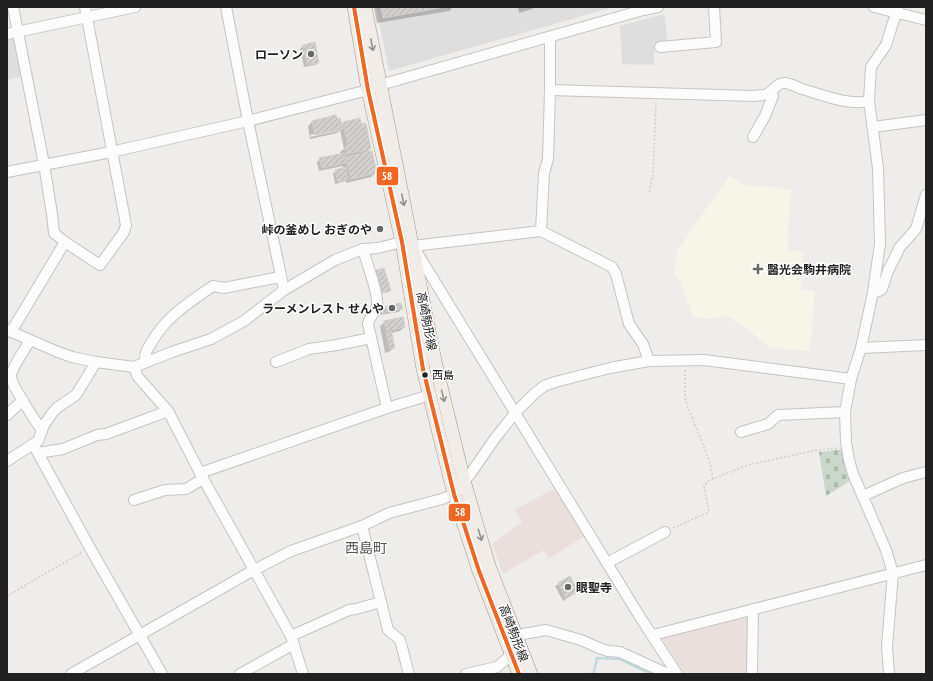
<svg xmlns="http://www.w3.org/2000/svg" width="933" height="681" font-family="'PT Sans Narrow','Noto Sans JP',sans-serif">
<style>
.commercial{fill:#ebdfde}
.education{fill:#f6f5e8}
.cemetery{fill:url(#cemetery-stones)}
.parking{fill:#dfdede}
.shadow{fill:#0003;fill-rule:evenodd}
.lines{fill:none;stroke-linecap:round;stroke-linejoin:round}
.stream{stroke:#c2d9de;stroke-width:2.5}
.building{fill:url(#building-hatch);stroke:#d2cfcd}
.minor-casing{stroke:#c5c4c3;stroke-width:12}
.major-casing{stroke:#a39a89;stroke-width:14}
.path{stroke:#d6cbca;stroke-width:1.5;stroke-dasharray:2 2;stroke-linecap:butt}
.minor{stroke:#fdfcfc;stroke-width:10}
.major{stroke:#f1ece7;stroke-width:13}
.bus-1-casing{stroke:#fff;stroke-width:7}
.bus-1{stroke:#f26522;stroke-width:4}
.oneway{stroke:#93918e}
.poi-dot{fill:#696868;stroke:#fff;stroke-width:1.5}
.bus-dot{fill:#212121;stroke:#fff;stroke-width:1.5}
.labels{text-anchor:middle;dominant-baseline:central;stroke-width:3;stroke-linejoin:round;paint-order:stroke}
.bus-label{font-size:11px;fill:#212121;stroke:#fff;text-anchor:start}
.poi-label{font-size:12px;font-weight:bold;fill:#212121;stroke:#fff;text-anchor:end}
.street-label{font-size:12px;fill:#212121;stroke:#fff}
.quarter-label{font-size:14px;fill:#545454;stroke:#fff}
.line-badge{stroke:#fff;stroke-width:1.5}
.badge-label{font-size:11px;text-anchor:middle;font-weight:bold;fill:#fff}
</style>
<defs>
<pattern id="cemetery-stones" width="16" height="16" patternUnits="userSpaceOnUse"><rect width="16" height="16" fill="#cad8cb"/><path d="M2 7V4a2 2 0 0 1 4 0v3zM10 15v-3a2 2 0 0 1 4 0v3z" fill="#adb9ae"/></pattern>
<pattern id="building-hatch" width="6" height="6" patternUnits="userSpaceOnUse"><rect width="6" height="6" fill="#d2d0ce"/><path d="M-1 1l2-2M0 6l6-6M5 7l2-2" fill="none" stroke="#b4b2b1"/></pattern>
</defs>
<rect width="100%" height="100%" fill="#efedeb"/>
<g class="commercial">
<polygon points="557,487 586,535 549,559 544,550 503,574 492,544 522,522 514,510"/>
<polygon points="748,614 749,674 684,674 663,640 664,636"/>
</g>
<polygon class="education" points="729,176 747,186 774,187 791,190 787,250 803,252 801,290 815,291 811,337 809,351 770,348 743,325 731,318 723,316 707,319 693,317 680,280 674,274 677,251"/>
<polygon class="cemetery" points="843,449 850,481 826,496 819,452"/>
<g class="parking">
<polygon points="376,7 614,7 389,71"/>
<polygon points="664,14 668,43 654,44 654,65 622,64 620,26"/>
<polygon points="7,35 16,38 23,76 7,80"/>
</g>
<g class="shadow">
<polygon points="374,7 453,7 449,11 377,23"/>
<polygon points="518,7 538,7 519,13"/>
<polygon points="303,46 318,62 315,65 304,67 300,49"/>
<path d="M312 122 341 125 344 123 370 149 365 154 376 173 371 177 346 183V181L335 184 333 173 336 171 343 169V166L319 171 317 162 320 159 341 154 340 152 344 149 340 130 337 133 310 139 308 126ZM338 129V131L310 137V135Z"/>
<polygon points="377,227 383,231 377,233 375,228"/>
<polygon points="382,307 401,309 399,312 379,315 379,310"/>
<polygon points="385,322 404,327 400,331 391,333 394,348 389,352 385,353 380,326"/>
<polygon points="569,578 577,592 563,601 555,586"/>
</g>
<g class="lines">
<polyline class="stream" points="592,674 594,672 597,658 620,659 651,674"/>
</g>
<g class="building">
<polygon points="381,7 445,7 383,18"/>
<polygon points="315,42 319,63 307,65 303,45"/>
<polygon points="336,115 337,119 340,118 343,129 315,135 312,121"/>
<polygon points="360,118 361,124 366,123 371,149 346,154 345,147 348,146 343,122"/>
<polygon points="372,151 377,173 351,179 346,157"/>
<polygon points="344,153 346,163 322,168 319,158"/>
<polygon points="346,167 348,179 338,182 335,170"/>
<polygon points="382,225 384,231 378,232 376,226"/>
<polygon points="384,268 391,291 380,294 373,271"/>
<polygon points="401,303 403,309 382,313 381,307"/>
<polygon points="403,317 405,327 391,330 395,348 390,349 384,321"/>
<polygon points="570,576 578,592 566,598 558,583"/>
</g>
<g class="lines">
<defs>
<g id="minor">
<polyline points="13,7 44,164 52,214 54,233 65,242 100,265 124,232 126,225 85,7"/>
<polyline points="226,7 248,121 284,290"/>
<polyline points="874,7 926,20"/>
<polyline points="7,34 135,7"/>
<polyline points="660,47 716,42 714,7"/>
<path d="M550 90 754 96C759 95 765 96 769 93 775 89 777 83 784 83 790 83 797 87 802 89 823 95 848 106 869 101"/>
<polyline points="873,127 926,120"/>
<polyline points="753,137 765,116 773,96 771,92"/>
<polyline points="7,172 111,152 248,121 368,90 380,85 643,10 658,7"/>
<polyline points="541,231 544,173 548,159 550,90 550,37"/>
<polyline points="413,246 541,231 612,267 616,274 629,324 643,344 649,361"/>
<path d="M363 249C366 261 379 295 377 305 376 312 369 317 368 324L387 408"/>
<polyline points="873,292 879,291 882,289 888,271 900,247 916,229 926,195"/>
<polyline points="7,330 58,352 72,357 96,362 134,367 172,352 211,339 244,321 284,290 335,260 363,249 378,248 402,242 413,246 640,617 677,674"/>
<polyline points="11,332 65,242"/>
<path d="M30 340C26 348 11 369 11 376 11 386 36 421 42 431"/>
<polyline points="861,348 926,345"/>
<path d="M145 362C144 353 148 348 153 340 167 316 190 302 213 286L224 288 280 277"/>
<polyline points="276,362 309,349 337,345 371,338"/>
<polyline points="134,367 138,377 168,411 200,473 291,636 303,674"/>
<polyline points="7,415 23,400"/>
<polyline points="741,432 768,424 778,415 845,412"/>
<polyline points="33,444 90,548 162,674"/>
<polyline points="38,453 63,449 97,435 106,434 133,424 168,411"/>
<polyline points="7,461 38,441 44,425 53,412 58,407 76,395 96,362"/>
<polyline points="200,473 387,408 430,395"/>
<polyline points="863,496 903,478 926,472"/>
<polyline points="134,500 165,490 186,489 203,479"/>
<polyline points="362,526 388,630 400,640 409,674"/>
<polyline points="607,563 665,532"/>
<polyline points="653,635 926,565"/>
<polyline points="291,636 349,610 356,609 381,602"/>
<polyline points="515,637 523,634 546,630 581,640 599,648 608,651 620,652 668,674"/>
<polyline points="71,674 254,570 291,551 362,526 389,513 442,499 454,494 471,473 496,437 516,412 534,394 544,386 555,382 610,368 649,361 704,360 851,379"/>
<polyline points="240,674 294,644"/>
<polyline points="466,674 497,667 511,655"/>
<polyline points="752,674 753,609"/>
<polyline points="889,674 887,646 893,573 886,550 853,474 849,460 846,442 845,412 851,379 861,348 873,292 880,244 878,168 869,101 871,67 886,45 898,7"/>
</g>
<g id="major">
<polyline points="354,7 368,90 402,242 423,369 454,494 479,571 519,674"/>
<polyline points="365,7 436,366 464,481 489,566 531,674"/>
</g>
</defs>
<use href="#minor" class="minor-casing"/>
<use href="#major" class="major-casing"/>
<g class="path">
<polyline points="649,192 653,175 656,103"/>
<polyline points="685,370 685,397 688,408 704,447 710,463 713,479"/>
<polyline points="673,528 709,512 704,486 708,481 748,465 817,450 839,448"/>
<polyline points="7,596 83,552"/>
</g>
<use href="#minor" class="minor"/>
<use href="#major" class="major"/>
<defs>
<polyline id="bus-1" points="354,7 368,90 402,242 423,369 454,494 479,571 519,674"/>
</defs>
<use href="#bus-1" class="bus-1-casing"/>
<use href="#bus-1" class="bus-1"/>
</g>
<defs><path id="oneway-shaft" d="M-6 0H5M1.5-3L5.5 0L1.5 3" fill="none" stroke-width="1.6" stroke-linecap="round" stroke-linejoin="round"/></defs>
<g class="oneway">
<use href="#oneway-shaft" transform="translate(372 45) rotate(79)"/>
<use href="#oneway-shaft" transform="translate(403 200) rotate(78)"/>
<use href="#oneway-shaft" transform="translate(443 396) rotate(76)"/>
<use href="#oneway-shaft" transform="translate(480 535) rotate(74)"/>
</g>
<g class="poi-dot">
<circle cx="311" cy="54" r="4"/>
<circle cx="380" cy="229" r="4"/>
<path d="M756 263h4v4h4v4h-4v4h-4v-4h-4v-4h4z"/>
<circle cx="392" cy="308" r="4"/>
<circle cx="568" cy="587" r="4"/>
</g>
<circle class="bus-dot" cx="425" cy="375" r="3.5"/>
<g class="labels">
<g class="bus-label">
<text x="432" y="375">西島</text>
</g>
<g class="poi-label">
<text x="303" y="54">ローソン</text>
<text x="372" y="229">峠の釜めし おぎのや</text>
<text x="767" y="269" text-anchor="start">醫光会駒井病院</text>
<text x="384" y="308">ラーメンレスト せんや</text>
<text x="576" y="587" text-anchor="start">眼聖寺</text>
</g>
<g class="street-label">
<text transform="translate(427 321) rotate(79)">高崎駒形線</text>
<text transform="translate(514 633) rotate(69)">高崎駒形線</text>
</g>
<g class="quarter-label">
<text x="366" y="548">西島町</text>
</g>
</g>
<g class="line-badge">
<rect x="376" y="166" width="23" height="20" rx="4" fill="#f26522"/>
<rect x="448" y="503" width="23" height="19" rx="4" fill="#f26522"/>
</g>
<g class="badge-label">
<text x="387" y="180">58</text>
<text x="460" y="516">58</text>
</g>
<rect width="933" height="681" fill="none" stroke="#212121" stroke-width="16"/>
</svg>
